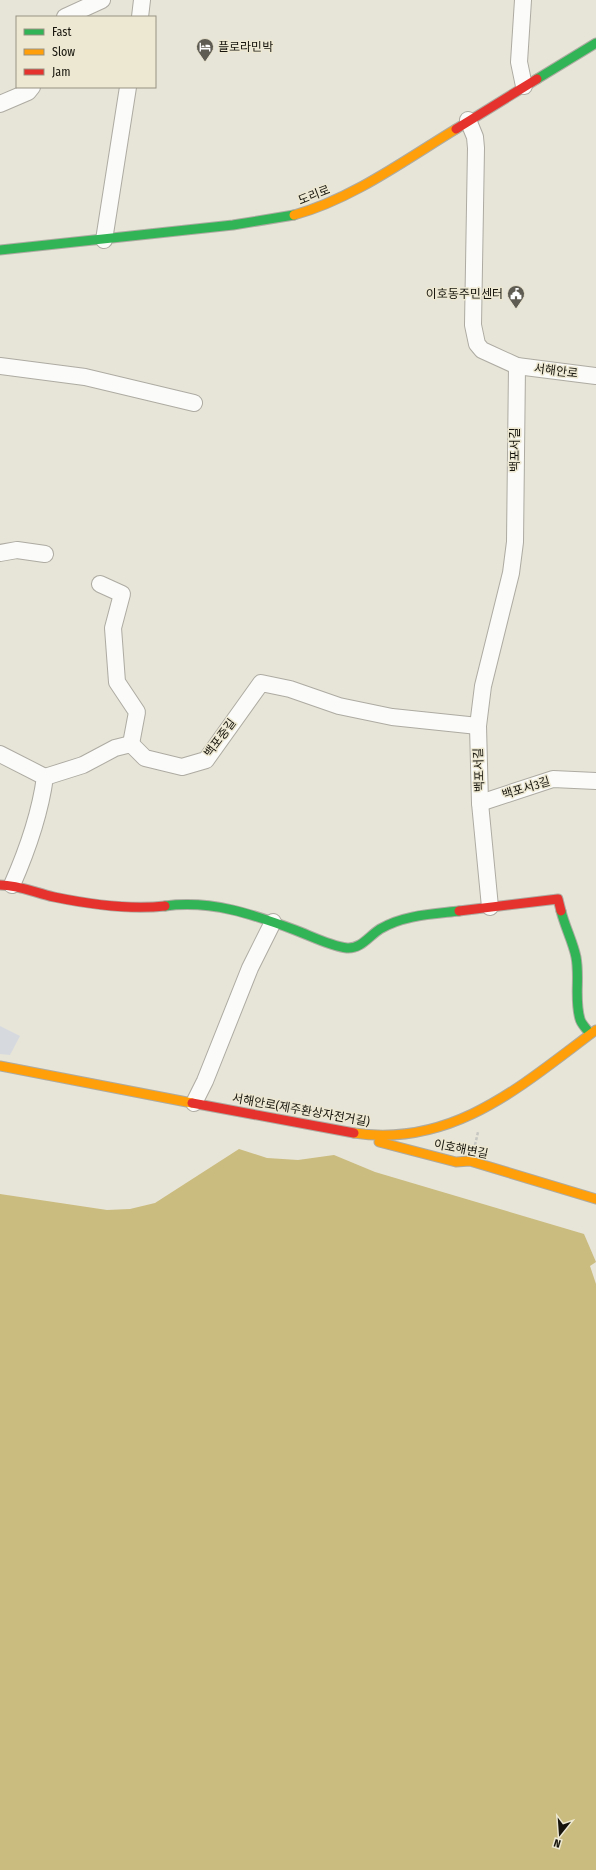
<svg xmlns="http://www.w3.org/2000/svg" width="596" height="1870" font-family="'Fira Sans Condensed','Noto Sans KR',sans-serif">
<style>
.water{fill:#cabb7e}
.building{fill:#d6dadf}
.lines{fill:none;stroke-linecap:round;stroke-linejoin:round}
.street-casing{stroke:#adaba2;stroke-width:18}
.fast-casing{stroke:#adaba2;stroke-width:11}
.slow-casing{stroke:#adaba2;stroke-width:11}
.jam-casing{stroke:#adaba2;stroke-width:11}
.path{stroke:#c7c7c2;stroke-width:2.5;stroke-dasharray:3 2;stroke-linecap:butt}
.street{stroke:#fbfbf9;stroke-width:16}
.fast{stroke:#30b455;stroke-width:9}
.slow{stroke:#ff9f0a;stroke-width:9}
.jam{stroke:#e5322d;stroke-width:9}
.labels{text-anchor:middle;dominant-baseline:central;stroke-width:3;stroke-linejoin:round;paint-order:stroke}
.poi-label{font-size:12px;fill:#16140c;stroke:#ede8d2;text-anchor:start}
.street-label{font-size:12px;fill:#16140c;stroke:#ede8d2}
</style>
<rect width="100%" height="100%" fill="#e7e4d8"/>
<polygon class="water" points="239,1149 267,1158 298,1160 334,1155 375,1172 584,1234 596,1262 590,1266 596,1284 596,1870 0,1870 0,1194 107,1210 130,1209 155,1203"/>
<polygon class="building" points="0,1026 20,1036 10,1055 0,1054"/>
<g class="lines">
<defs>
<g id="street">
<polyline points="523,0 519,62 524,86"/>
<polyline points="65,17 102,0"/>
<polyline points="140,17 142,0"/>
<polyline points="0,104 28,92 32,87"/>
<polyline points="468,120 475,137 476,148 473,325 477,344 482,350 517,366 596,376"/>
<polyline points="104,240 128,87"/>
<polyline points="0,366 85,377 194,403"/>
<polyline points="0,553 17,550 45,554"/>
<polyline points="100,584 122,594 113,628 117,682 137,712 131,744"/>
<polyline points="0,754 45,777"/>
<polyline points="480,803 553,779 596,781"/>
<path d="M12 885C27 851 40 814 45 777L83 765 115 748 131 744 145 758 182 767 206 760 261 683 290 689 339 706 392 717 478 726"/>
<polyline points="490,907 480,803 478,726 483,686 511,573 515,542 517,366"/>
<polyline points="194,1103 205,1081 250,968 273,922"/>
</g>
<g id="fast">
<polyline points="537,79 596,43"/>
<polyline points="0,250 233,225 294,215"/>
<path d="M165 906C212 900 252 914 295 930 311 936 330 946 347 948 361 949 369 936 380 929 403 915 433 914 459 911"/>
<path d="M561 911C565 927 573 942 576 957 580 978 574 999 580 1019 581 1024 587 1029 590 1034"/>
</g>
<g id="slow">
<path d="M294 215C352 199 405 160 456 129"/>
<polyline points="0,1066 192,1103"/>
<path d="M354 1133C453 1148 522 1085 596 1030"/>
<polyline points="379,1142 456,1162 470,1161 596,1199"/>
</g>
<g id="jam">
<polyline points="456,129 537,79"/>
<path d="M0 885C19 885 36 893 54 897 88 904 131 910 165 906"/>
<polyline points="459,911 558,899 561,911"/>
<polyline points="192,1103 354,1133"/>
</g>
</defs>
<use href="#street" class="street-casing"/>
<use href="#fast" class="fast-casing"/>
<use href="#slow" class="slow-casing"/>
<use href="#jam" class="jam-casing"/>
<polyline class="path" points="475,1145 478,1132"/>
<use href="#street" class="street"/>
<use href="#fast" class="fast"/>
<use href="#slow" class="slow"/>
<use href="#jam" class="jam"/>
</g>
<defs>
<symbol id="hotel-pin" viewBox="-11 -11 22 30"><path d="M0 17L-7.5 6A9.5 9.5 0 1 1 7.5 6Z" fill="#5f5d53" stroke="#ede8d2"/><path d="M-6-4.5h1.5V1H6V5H4.5V3h-9V5H-6ZM-4 0a1.8 1.8 0 1 1 3.6 0ZM.5 0V-2.5h3Q6-2.5 6 0Z" fill="#fff"/></symbol>
<symbol id="civic-pin" viewBox="-11 -11 22 30"><path d="M0 17L-7.5 6A9.5 9.5 0 1 1 7.5 6Z" fill="#5f5d53" stroke="#ede8d2"/><path d="M-.6-6.5H3V-4.5H.6V-3L4-1V1h2V6H-6V1h2V-1L-.6-3ZM-1.2 2.5V6h2.4V2.5Z" fill="#fff"/></symbol>
</defs>
<g fill-rule="evenodd">
<use href="#hotel-pin" x="195" y="37" width="20" height="27"/>
<use href="#civic-pin" x="506" y="284" width="20" height="27"/>
</g>
<g class="labels">
<g class="poi-label">
<text x="218" y="47">플로라민박</text>
<text x="503" y="294" text-anchor="end">이호동주민센터</text>
</g>
<g class="street-label">
<text transform="translate(314 195) rotate(-21)">도리로</text>
<text transform="translate(556 371) rotate(7)">서해안로</text>
<text transform="translate(515 450) rotate(-90)">백포서길</text>
<text transform="translate(220 738) rotate(-53)">백포중길</text>
<text transform="translate(479 770) rotate(-92)">백포서길</text>
<text transform="translate(526 788) rotate(-17)">백포서3길</text>
<text transform="translate(301 1110) rotate(10)">서해안로(제주환상자전거길)</text>
<text transform="translate(461 1149) rotate(11)">이호해변길</text>
</g>
</g>
<rect x="16" y="16" width="140" height="72" fill="#ede8d2" stroke="#979383"/>
<rect x="24" y="29" width="20" height="6" fill="#30b455" stroke="#979383"/>
<text x="52" y="36" font-size="12" fill="#16140c">Fast</text>
<rect x="24" y="49" width="20" height="6" fill="#ff9f0a" stroke="#979383"/>
<text x="52" y="56" font-size="12" fill="#16140c">Slow</text>
<rect x="24" y="69" width="20" height="6" fill="#e5322d" stroke="#979383"/>
<text x="52" y="76" font-size="12" fill="#16140c">Jam</text>
<g transform="translate(560 1834) rotate(197)" stroke="#ede8d2" stroke-width="3" paint-order="stroke">
<path d="M0-3L7 15L0 10L-7 15Z" fill="#16140c"/>
<text y="-6" font-size="11" font-weight="bold" text-anchor="middle" fill="#16140c">N</text>
</g>
</svg>
